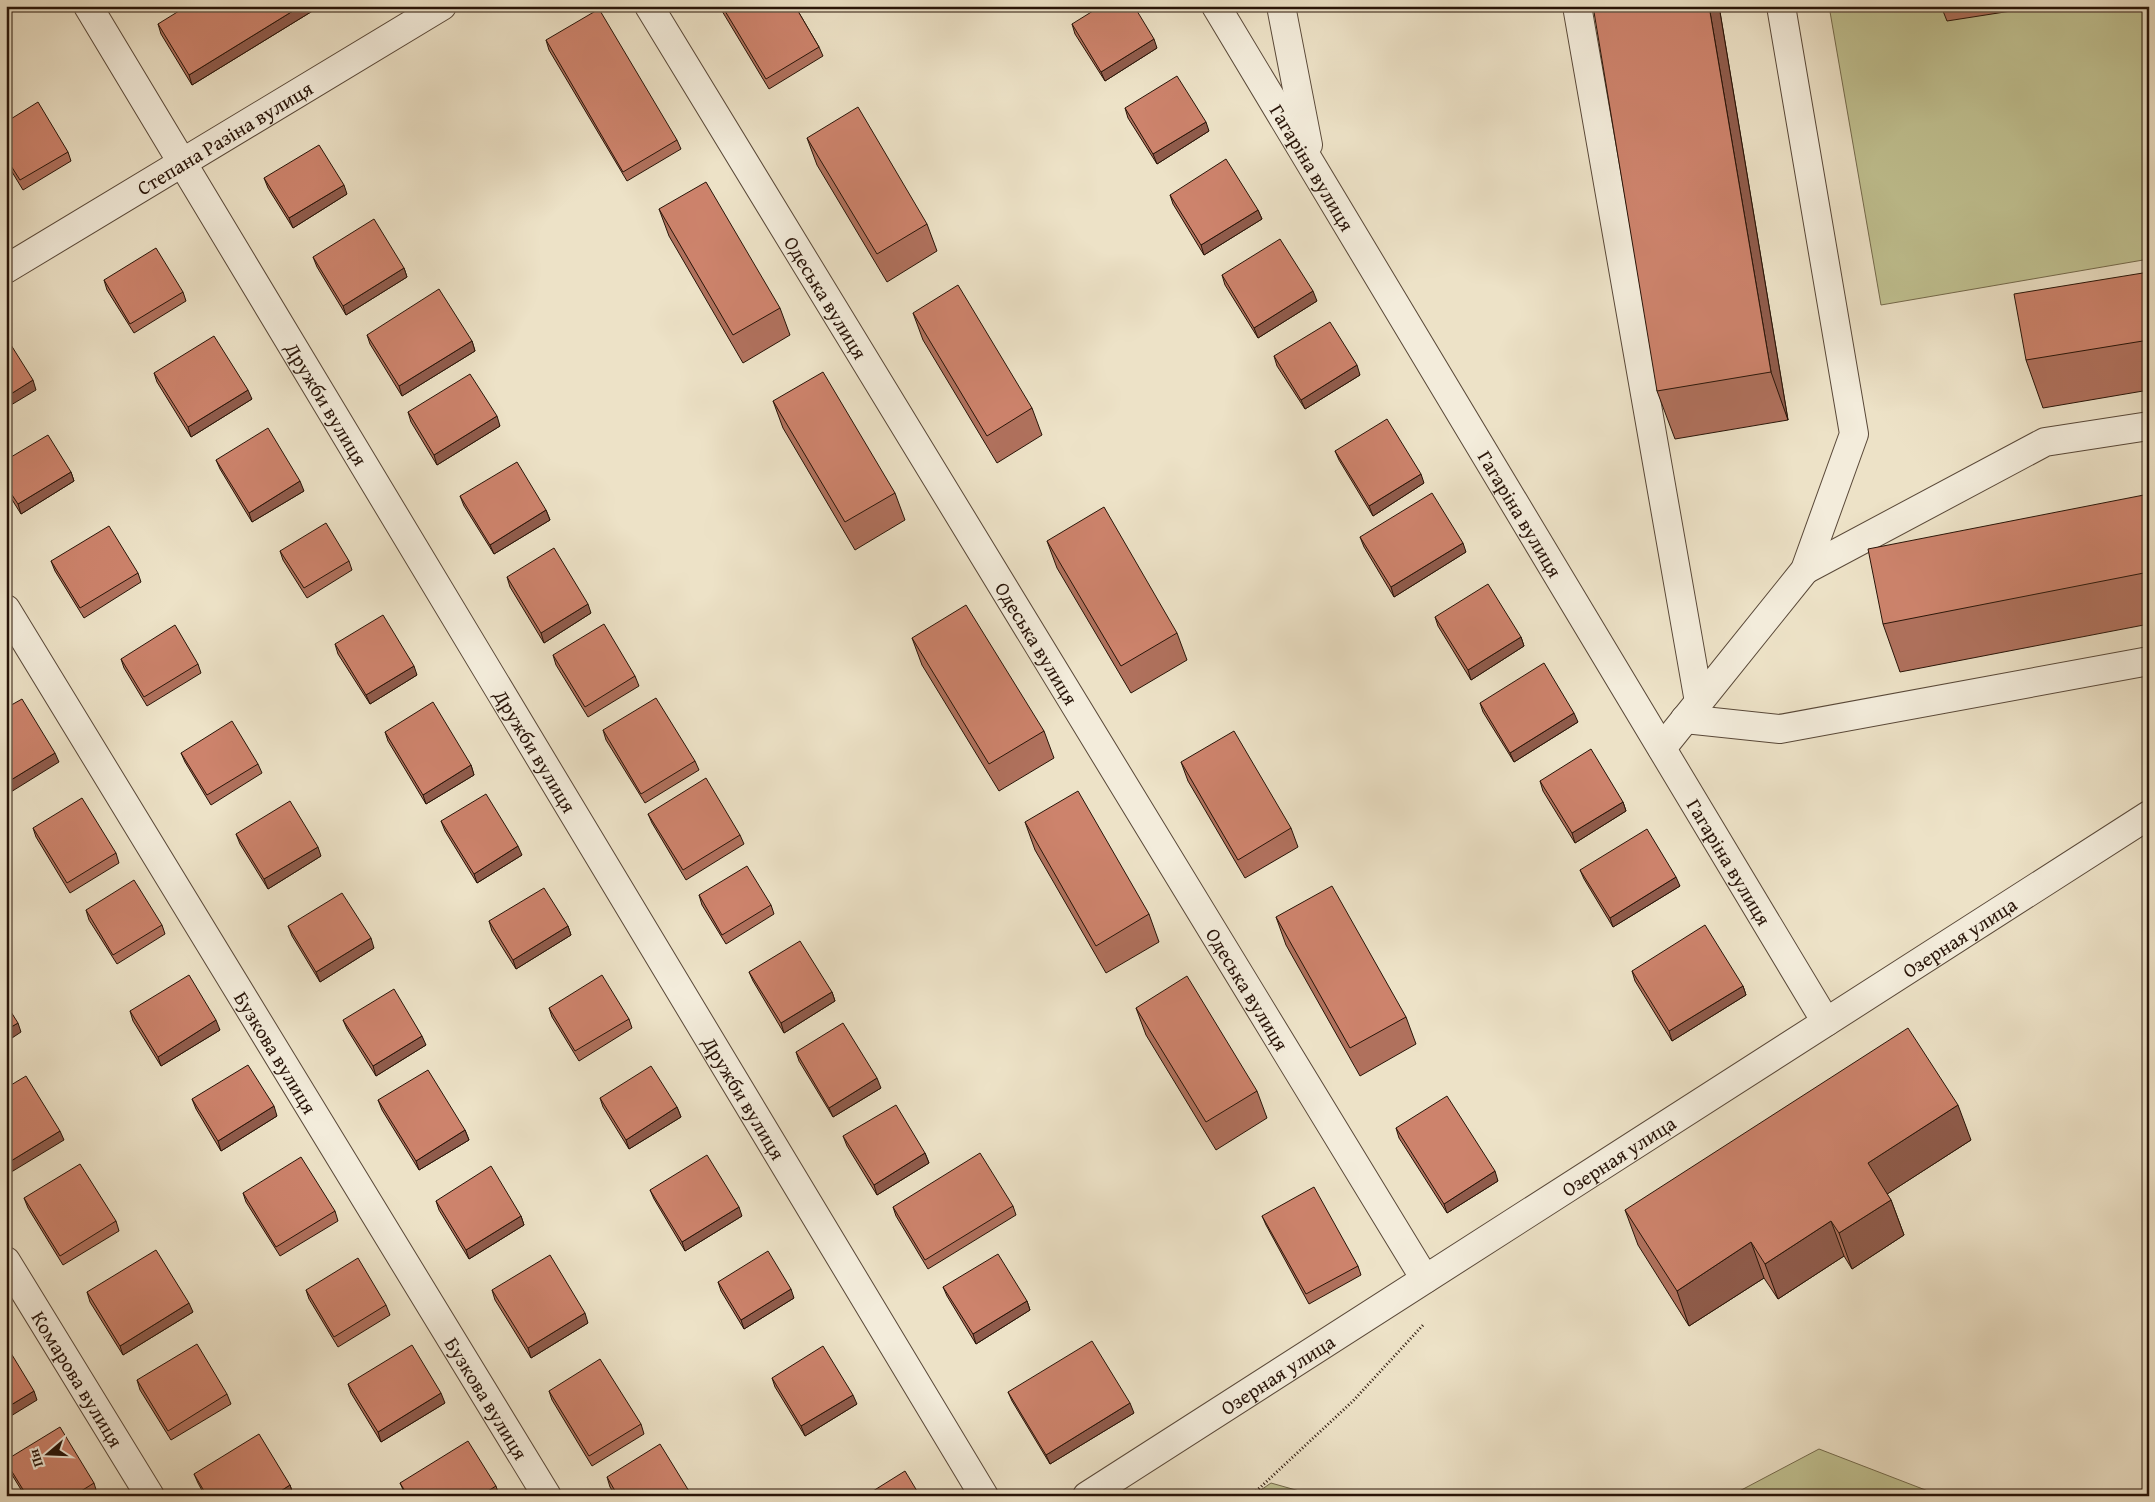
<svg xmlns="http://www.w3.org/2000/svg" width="2155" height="1502" font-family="'Gentium Book Plus',serif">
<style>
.green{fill:#c0c191;stroke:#746a4c}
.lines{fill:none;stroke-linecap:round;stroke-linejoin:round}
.minor-casing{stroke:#594838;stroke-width:30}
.path{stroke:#281408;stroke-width:3;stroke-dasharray:1 2.5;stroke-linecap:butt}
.minor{stroke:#f3ecdb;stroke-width:28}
.wall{fill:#b0715d;stroke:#281408}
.shaded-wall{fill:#905c4c;stroke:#281408}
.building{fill:#cd836c;stroke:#281408}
.labels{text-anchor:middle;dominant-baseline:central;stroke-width:4;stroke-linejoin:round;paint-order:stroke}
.street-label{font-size:20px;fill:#281408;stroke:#f3ecdb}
</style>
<rect width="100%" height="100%" fill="#ede2c7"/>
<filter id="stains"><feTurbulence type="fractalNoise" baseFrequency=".004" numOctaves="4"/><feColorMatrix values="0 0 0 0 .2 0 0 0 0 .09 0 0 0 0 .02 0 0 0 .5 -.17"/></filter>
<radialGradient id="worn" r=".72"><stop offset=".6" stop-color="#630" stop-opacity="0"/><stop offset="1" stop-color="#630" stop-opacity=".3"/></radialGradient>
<g class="green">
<polygon points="1829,6 2149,6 2149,259 1881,305"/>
<polygon points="1819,1449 1941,1496 1730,1496"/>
<polygon points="1271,1483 1317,1496 1252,1496"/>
</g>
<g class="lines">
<defs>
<g id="minor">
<path id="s1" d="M88 6 984 1496"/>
<path id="s2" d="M649 6 1425 1279"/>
<path id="s3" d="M1216 6 1826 1022"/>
<polyline points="1281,6 1308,145"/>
<polyline points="1577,6 1699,702"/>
<path id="s4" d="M6 269 442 6"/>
<polyline points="1805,570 2045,442 2149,426"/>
<path id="s5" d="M6 609 547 1496"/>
<polyline points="1685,719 1780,729 2149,661"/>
<polyline points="1662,748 1805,570 1854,434 1781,6"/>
<path id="s6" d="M6 1261 150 1496"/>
<path id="s7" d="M1087 1496 2149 815"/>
</g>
</defs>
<use href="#minor" class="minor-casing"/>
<polyline class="path" points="1251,1496 1353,1401 1424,1324"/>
<use href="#minor" class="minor"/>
</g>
<g class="wall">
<polygon points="719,6 795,6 819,47 823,56 769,89"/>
<polygon points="1719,6 1788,420 1675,439 1657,391"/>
<polygon points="1941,6 2010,6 2011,11 1947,21"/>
<polygon points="319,7 192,85 161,34 158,24"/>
<polygon points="1072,24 1157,48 1105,81 1075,34"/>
<polygon points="546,40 677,140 681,149 627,181 549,50"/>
<polygon points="1125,108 1209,131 1157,164 1128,118"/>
<polygon points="6,122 68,152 71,161 23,190 6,162"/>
<polygon points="807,138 927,224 937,251 887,282 817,165"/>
<polygon points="264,178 347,194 293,228 268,188"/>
<polygon points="1170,195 1258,210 1262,219 1204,255 1173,204"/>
<polygon points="659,209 780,308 790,335 743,363 669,236"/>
<polygon points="313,257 404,268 407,277 346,315 317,267"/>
<polygon points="2149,272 2149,390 2043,408 2026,360"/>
<polygon points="1222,275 1317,301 1258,338 1225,285"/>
<polygon points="104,280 183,292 186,301 134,333 107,290"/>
<polygon points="913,313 1032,408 1042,435 997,463 923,340"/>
<polygon points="367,335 472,341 475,351 402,396 370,344"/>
<polygon points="1274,356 1360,375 1305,409 1277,366"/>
<polygon points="154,373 252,399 191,437 157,382"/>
<polygon points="773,401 895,493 905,520 855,550 783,428"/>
<polygon points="408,412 500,426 437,465 411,422"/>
<polygon points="1335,451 1424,483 1373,516 1339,460"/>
<polygon points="6,460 71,472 74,481 21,514 6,490"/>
<polygon points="216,460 304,491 252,522 220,469"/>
<polygon points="2149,494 2149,624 1900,672 1883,624"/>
<polygon points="460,496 546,510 550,520 494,554 464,506"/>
<polygon points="1360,537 1466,552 1394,597 1364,547"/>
<polygon points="1047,541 1177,633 1187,660 1131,693 1057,568"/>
<polygon points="280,551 349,561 352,570 307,598 283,560"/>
<polygon points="51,561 138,573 141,582 84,618 55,571"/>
<polygon points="507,577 591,613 544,643 510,587"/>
<polygon points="1435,617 1521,637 1524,646 1471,680 1438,626"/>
<polygon points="912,638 1044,731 1054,758 999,791 922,665"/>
<polygon points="335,644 417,675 370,704 338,654"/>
<polygon points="553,655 635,676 639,686 588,717 556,665"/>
<polygon points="121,659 198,664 201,673 147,706 124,668"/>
<polygon points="1480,703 1578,722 1514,762 1483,712"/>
<polygon points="603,730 695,761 699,770 645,803 606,740"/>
<polygon points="385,732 471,765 474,775 426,804 388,741"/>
<polygon points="181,753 258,764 262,773 211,805 185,762"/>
<polygon points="1181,762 1291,828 1298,847 1245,878 1188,781"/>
<polygon points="1540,781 1623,802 1626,811 1575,843 1543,791"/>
<polygon points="648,814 740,835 744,844 686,880 652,823"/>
<polygon points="441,821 522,855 477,883 445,831"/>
<polygon points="1025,822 1149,914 1159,942 1106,973 1035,850"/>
<polygon points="33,828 116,853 119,863 70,893 36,837"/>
<polygon points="236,834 321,856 268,889 240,844"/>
<polygon points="1580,870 1680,886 1613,927 1584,879"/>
<polygon points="699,895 771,905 774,914 726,944 702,905"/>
<polygon points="86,910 162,925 165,934 117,964 89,920"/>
<polygon points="1276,917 1406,1017 1416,1044 1360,1076 1286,945"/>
<polygon points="489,921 568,926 571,935 516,969 492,931"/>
<polygon points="288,926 374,948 320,982 292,936"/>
<polygon points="1632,971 1743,986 1746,995 1672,1041 1635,981"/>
<polygon points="749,972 832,992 835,1001 784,1033 753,981"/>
<polygon points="549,1008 629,1019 632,1028 579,1061 552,1017"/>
<polygon points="1136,1008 1257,1091 1267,1118 1216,1150 1146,1035"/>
<polygon points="130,1011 220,1030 161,1066 133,1021"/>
<polygon points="343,1020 426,1045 376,1076 347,1029"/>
<polygon points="796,1052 881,1088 833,1117 799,1061"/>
<polygon points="600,1098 677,1107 681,1117 629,1149 603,1107"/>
<polygon points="192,1099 277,1116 221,1151 196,1109"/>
<polygon points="378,1100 465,1130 469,1140 419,1170 382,1110"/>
<polygon points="1396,1128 1498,1181 1447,1213 1399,1138"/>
<polygon points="843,1136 925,1153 929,1163 877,1195 847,1146"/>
<polygon points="1971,1140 1887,1194 1891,1200 1904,1235 1852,1269 1844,1256 1778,1299 1764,1278 1689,1326 1638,1245 1625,1210"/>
<polygon points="650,1190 742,1216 685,1251 654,1199"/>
<polygon points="243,1193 335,1211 338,1221 280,1256 246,1202"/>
<polygon points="24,1198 116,1221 119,1231 63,1265 28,1208"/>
<polygon points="436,1201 521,1216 524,1225 469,1259 439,1210"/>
<polygon points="1013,1206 1016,1215 928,1269 896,1216 893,1207"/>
<polygon points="1262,1216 1358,1266 1361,1275 1309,1304 1266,1225"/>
<polygon points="718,1282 794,1298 744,1329 721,1291"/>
<polygon points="943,1287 1027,1301 1030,1310 976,1344 947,1296"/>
<polygon points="306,1290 386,1305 390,1315 338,1347 309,1299"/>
<polygon points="492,1290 588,1323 531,1358 495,1300"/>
<polygon points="87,1292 193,1312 123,1355 90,1302"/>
<polygon points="772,1378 857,1404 805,1436 775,1387"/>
<polygon points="137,1380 227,1394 231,1404 171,1440 140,1390"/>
<polygon points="348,1384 445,1403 381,1442 351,1393"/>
<polygon points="549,1391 641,1424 644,1434 592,1466 552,1400"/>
<polygon points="1008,1392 1134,1413 1050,1464 1012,1401"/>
<polygon points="6,1460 94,1483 97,1493 92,1496 25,1496 9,1470 6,1463"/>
<polygon points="194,1474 290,1485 293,1494 291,1496 205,1496 198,1483"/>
<polygon points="607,1477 692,1496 616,1496 610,1487"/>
<polygon points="400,1483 496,1486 499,1495 406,1496"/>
</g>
<g class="shaded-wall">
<polygon points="301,6 318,6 319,7 192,85 189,75"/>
<polygon points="1709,6 1719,6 1788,420 1771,372"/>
<polygon points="1154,39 1157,48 1105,81 1101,72"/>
<polygon points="1206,122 1209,131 1157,164 1153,154"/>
<polygon points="344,185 347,194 293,228 289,218"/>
<polygon points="1258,210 1262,219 1204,255 1201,245"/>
<polygon points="404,268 407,277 346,315 343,306"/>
<polygon points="1313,291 1317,301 1258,338 1254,328"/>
<polygon points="472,341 475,351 402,396 399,386"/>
<polygon points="1357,365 1360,375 1305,409 1301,400"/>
<polygon points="33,380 36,390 6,408 6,397"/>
<polygon points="248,390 252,399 191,437 188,427"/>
<polygon points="497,416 500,426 437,465 434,455"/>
<polygon points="71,472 74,481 21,514 18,504"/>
<polygon points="1421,474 1424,483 1373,516 1369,506"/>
<polygon points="300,481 304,491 252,522 249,513"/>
<polygon points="546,510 550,520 494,554 490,545"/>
<polygon points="1463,543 1466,552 1394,597 1391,587"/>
<polygon points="588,604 591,613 544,643 541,633"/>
<polygon points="1521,637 1524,646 1471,680 1468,670"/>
<polygon points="414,666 417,675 370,704 366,695"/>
<polygon points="1574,713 1578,722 1514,762 1510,753"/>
<polygon points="55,753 59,762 6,795 6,783"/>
<polygon points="471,765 474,775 426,804 423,795"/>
<polygon points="1623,802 1626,811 1575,843 1572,833"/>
<polygon points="518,846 522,855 477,883 474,874"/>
<polygon points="318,847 321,856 268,889 264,879"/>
<polygon points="1676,877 1680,886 1613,927 1610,918"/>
<polygon points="568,926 571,935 516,969 513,960"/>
<polygon points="371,938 374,948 320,982 316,972"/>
<polygon points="1743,986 1746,995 1672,1041 1669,1031"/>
<polygon points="832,992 835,1001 784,1033 781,1023"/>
<polygon points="216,1020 220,1030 161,1066 158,1057"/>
<polygon points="18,1023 21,1032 6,1042 6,1030"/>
<polygon points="422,1036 426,1045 376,1076 373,1066"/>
<polygon points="877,1078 881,1088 833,1117 829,1108"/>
<polygon points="1958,1105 1971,1140 1881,1198 1868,1163"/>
<polygon points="274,1106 277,1116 221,1151 218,1141"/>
<polygon points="677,1107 681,1117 629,1149 626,1140"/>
<polygon points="465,1130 469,1140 419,1170 416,1161"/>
<polygon points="60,1131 64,1140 8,1174 6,1168 6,1164"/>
<polygon points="925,1153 929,1163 877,1195 874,1185"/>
<polygon points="1495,1171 1498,1181 1447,1213 1444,1204"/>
<polygon points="1891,1200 1904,1235 1852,1269 1839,1233"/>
<polygon points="739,1207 742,1216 685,1251 682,1242"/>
<polygon points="521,1216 524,1225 469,1259 466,1250"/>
<polygon points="1831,1221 1844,1256 1778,1299 1765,1264"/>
<polygon points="1751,1242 1764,1278 1689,1326 1677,1291"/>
<polygon points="791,1289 794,1298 744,1329 741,1320"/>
<polygon points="1027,1301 1030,1310 976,1344 973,1334"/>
<polygon points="189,1303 193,1312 123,1355 120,1346"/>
<polygon points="585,1313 588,1323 531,1358 528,1348"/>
<polygon points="34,1391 37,1400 6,1419 6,1408"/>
<polygon points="441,1393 445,1403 381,1442 378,1432"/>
<polygon points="853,1395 857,1404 805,1436 801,1426"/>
<polygon points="1130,1403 1134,1413 1050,1464 1046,1455"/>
<polygon points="290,1485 293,1494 291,1496 273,1496"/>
</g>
<g class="building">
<polygon points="187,6 301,6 189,75 158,24"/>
<polygon points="722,6 795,6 819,47 766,79"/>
<polygon points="1101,6 1134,6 1154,39 1101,72 1072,24"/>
<polygon points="1593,6 1709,6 1771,372 1657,391"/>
<polygon points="599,9 677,140 623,172 546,40"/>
<polygon points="1177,76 1206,122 1153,154 1125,108"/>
<polygon points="38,102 68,152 20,180 6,158 6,122"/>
<polygon points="858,107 927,224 877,254 807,138"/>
<polygon points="319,145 344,185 289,218 264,178"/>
<polygon points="1226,159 1258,210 1201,245 1170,195"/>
<polygon points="706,182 780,308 733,335 659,209"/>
<polygon points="374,219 404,268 343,306 313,257"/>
<polygon points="1280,239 1313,291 1254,328 1222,275"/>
<polygon points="156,248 183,292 130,324 104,280"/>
<polygon points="2149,272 2149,340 2026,360 2014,294"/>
<polygon points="958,285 1032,408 987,436 913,313"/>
<polygon points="439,289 472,341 399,386 367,335"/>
<polygon points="1330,322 1357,365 1301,400 1274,356"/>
<polygon points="214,336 248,390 188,427 154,373"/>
<polygon points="6,337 33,380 6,397"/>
<polygon points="823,372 895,493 845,522 773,401"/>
<polygon points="470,374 497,416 434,455 408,412"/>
<polygon points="1387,419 1421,474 1369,506 1335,451"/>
<polygon points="268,428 300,481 249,513 216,460"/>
<polygon points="48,435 71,472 18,504 6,486 6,460"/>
<polygon points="517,462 546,510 490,545 460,496"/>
<polygon points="1432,493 1463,543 1391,587 1360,537"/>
<polygon points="2149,494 2149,572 1883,624 1868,549"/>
<polygon points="1104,507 1177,633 1121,666 1047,541"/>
<polygon points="326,523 349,561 304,588 280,551"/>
<polygon points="109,526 138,573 80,608 51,561"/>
<polygon points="554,548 588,604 541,633 507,577"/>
<polygon points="1488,584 1521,637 1468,670 1435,617"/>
<polygon points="966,605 1044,731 989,764 912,638"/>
<polygon points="383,615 414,666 366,695 335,644"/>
<polygon points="604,624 635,676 585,707 553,655"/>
<polygon points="175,625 198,664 144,697 121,659"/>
<polygon points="1544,663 1574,713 1510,753 1480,703"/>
<polygon points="656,698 695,761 641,794 603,730"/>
<polygon points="22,699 55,753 6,783 6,708"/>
<polygon points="433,702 471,765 423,795 385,732"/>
<polygon points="232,721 258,764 207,795 181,753"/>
<polygon points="1234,731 1291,828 1238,860 1181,762"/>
<polygon points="1591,749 1623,802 1572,833 1540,781"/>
<polygon points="706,778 740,835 683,870 648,814"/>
<polygon points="1078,791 1149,914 1096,946 1025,822"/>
<polygon points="486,794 518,846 474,874 441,821"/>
<polygon points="82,798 116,853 67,883 33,828"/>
<polygon points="290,801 318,847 264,879 236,834"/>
<polygon points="1647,829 1676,877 1610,918 1580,870"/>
<polygon points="747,866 771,905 722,935 699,895"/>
<polygon points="134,880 162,925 113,955 86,910"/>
<polygon points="1332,886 1406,1017 1350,1048 1276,917"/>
<polygon points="544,888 568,926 513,960 489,921"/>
<polygon points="342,893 371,938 316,972 288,926"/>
<polygon points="1705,925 1743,986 1669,1031 1632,971"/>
<polygon points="800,941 832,992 781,1023 749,972"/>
<polygon points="189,975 216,1020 158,1057 130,1011"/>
<polygon points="602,975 629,1019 575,1051 549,1008"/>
<polygon points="1187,976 1257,1091 1206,1122 1136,1008"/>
<polygon points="394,989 422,1036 373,1066 343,1020"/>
<polygon points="6,1004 18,1023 6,1030"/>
<polygon points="843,1023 877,1078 829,1108 796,1052"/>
<polygon points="1908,1028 1958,1105 1868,1163 1891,1200 1839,1233 1831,1221 1765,1264 1751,1242 1677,1291 1625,1210"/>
<polygon points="248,1065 274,1106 218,1141 192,1099"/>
<polygon points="651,1066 677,1107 626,1140 600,1098"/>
<polygon points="428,1070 465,1130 416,1161 378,1100"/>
<polygon points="26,1076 60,1131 6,1164 6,1088"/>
<polygon points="1447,1096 1495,1171 1444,1204 1396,1128"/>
<polygon points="896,1105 925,1153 874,1185 843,1136"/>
<polygon points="980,1153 1013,1206 925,1260 893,1207"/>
<polygon points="707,1155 739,1207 682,1242 650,1190"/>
<polygon points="301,1157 335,1211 276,1247 243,1193"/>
<polygon points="80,1164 116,1221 60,1256 24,1198"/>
<polygon points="491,1166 521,1216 466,1250 436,1201"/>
<polygon points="1314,1187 1358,1266 1306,1294 1262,1216"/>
<polygon points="156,1250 189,1303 120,1346 87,1292"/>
<polygon points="768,1251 791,1289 741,1320 718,1282"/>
<polygon points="998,1254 1027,1301 973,1334 943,1287"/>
<polygon points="550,1255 585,1313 528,1348 492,1290"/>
<polygon points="358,1258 386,1305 334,1337 306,1290"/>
<polygon points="1092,1341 1130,1403 1046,1455 1008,1392"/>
<polygon points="197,1344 227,1394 168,1431 137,1380"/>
<polygon points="6,1345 34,1391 6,1408"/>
<polygon points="412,1345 441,1393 378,1432 348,1384"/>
<polygon points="823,1346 853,1395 801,1426 772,1378"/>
<polygon points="600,1359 641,1424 589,1456 549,1391"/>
<polygon points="60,1427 94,1483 73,1496 27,1496 6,1462 6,1460"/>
<polygon points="259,1434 290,1485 273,1496 207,1496 194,1474"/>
<polygon points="468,1441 496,1486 480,1496 408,1496 400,1483"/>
<polygon points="660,1444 692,1496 618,1496 607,1477"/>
<polygon points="905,1471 920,1496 865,1496"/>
</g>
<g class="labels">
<g class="street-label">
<text stroke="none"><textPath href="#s4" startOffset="255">Степана Разіна вулиця</textPath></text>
<text stroke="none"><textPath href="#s3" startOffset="188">Гагаріна вулиця</textPath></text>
<text stroke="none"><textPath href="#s2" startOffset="341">Одеська вулиця</textPath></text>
<text stroke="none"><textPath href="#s1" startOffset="464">Дружби вулиця</textPath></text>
<text stroke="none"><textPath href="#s3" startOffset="592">Гагаріна вулиця</textPath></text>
<text stroke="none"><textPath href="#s2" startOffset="746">Одеська вулиця</textPath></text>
<text stroke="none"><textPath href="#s1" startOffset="869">Дружби вулиця</textPath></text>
<text stroke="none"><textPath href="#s3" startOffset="998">Гагаріна вулиця</textPath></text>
<text stroke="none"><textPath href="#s7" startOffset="1036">Озерная улица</textPath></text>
<text stroke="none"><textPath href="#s2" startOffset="1151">Одеська вулиця</textPath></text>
<text stroke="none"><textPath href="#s5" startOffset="519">Бузкова вулиця</textPath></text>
<text stroke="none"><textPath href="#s1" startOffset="1274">Дружби вулиця</textPath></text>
<text stroke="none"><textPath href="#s7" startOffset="631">Озерная улица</textPath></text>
<text stroke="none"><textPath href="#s7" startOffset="226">Озерная улица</textPath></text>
<text stroke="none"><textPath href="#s6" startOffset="138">Комарова вулиця</textPath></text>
<text stroke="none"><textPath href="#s5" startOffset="924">Бузкова вулиця</textPath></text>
</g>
</g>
<rect width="2155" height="1502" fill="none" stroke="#ede2c7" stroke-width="25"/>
<rect x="8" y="8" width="2140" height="1487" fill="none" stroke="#281408" stroke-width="2.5"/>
<rect x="12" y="12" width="2130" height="1477" fill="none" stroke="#281408"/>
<g transform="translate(48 1454) rotate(251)" stroke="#f3ecdb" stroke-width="4" paint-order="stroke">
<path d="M0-4L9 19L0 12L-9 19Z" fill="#281408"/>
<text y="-8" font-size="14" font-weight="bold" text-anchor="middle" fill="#281408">Пн</text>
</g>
<rect width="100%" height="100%" filter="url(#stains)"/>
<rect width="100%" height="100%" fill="url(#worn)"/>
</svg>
